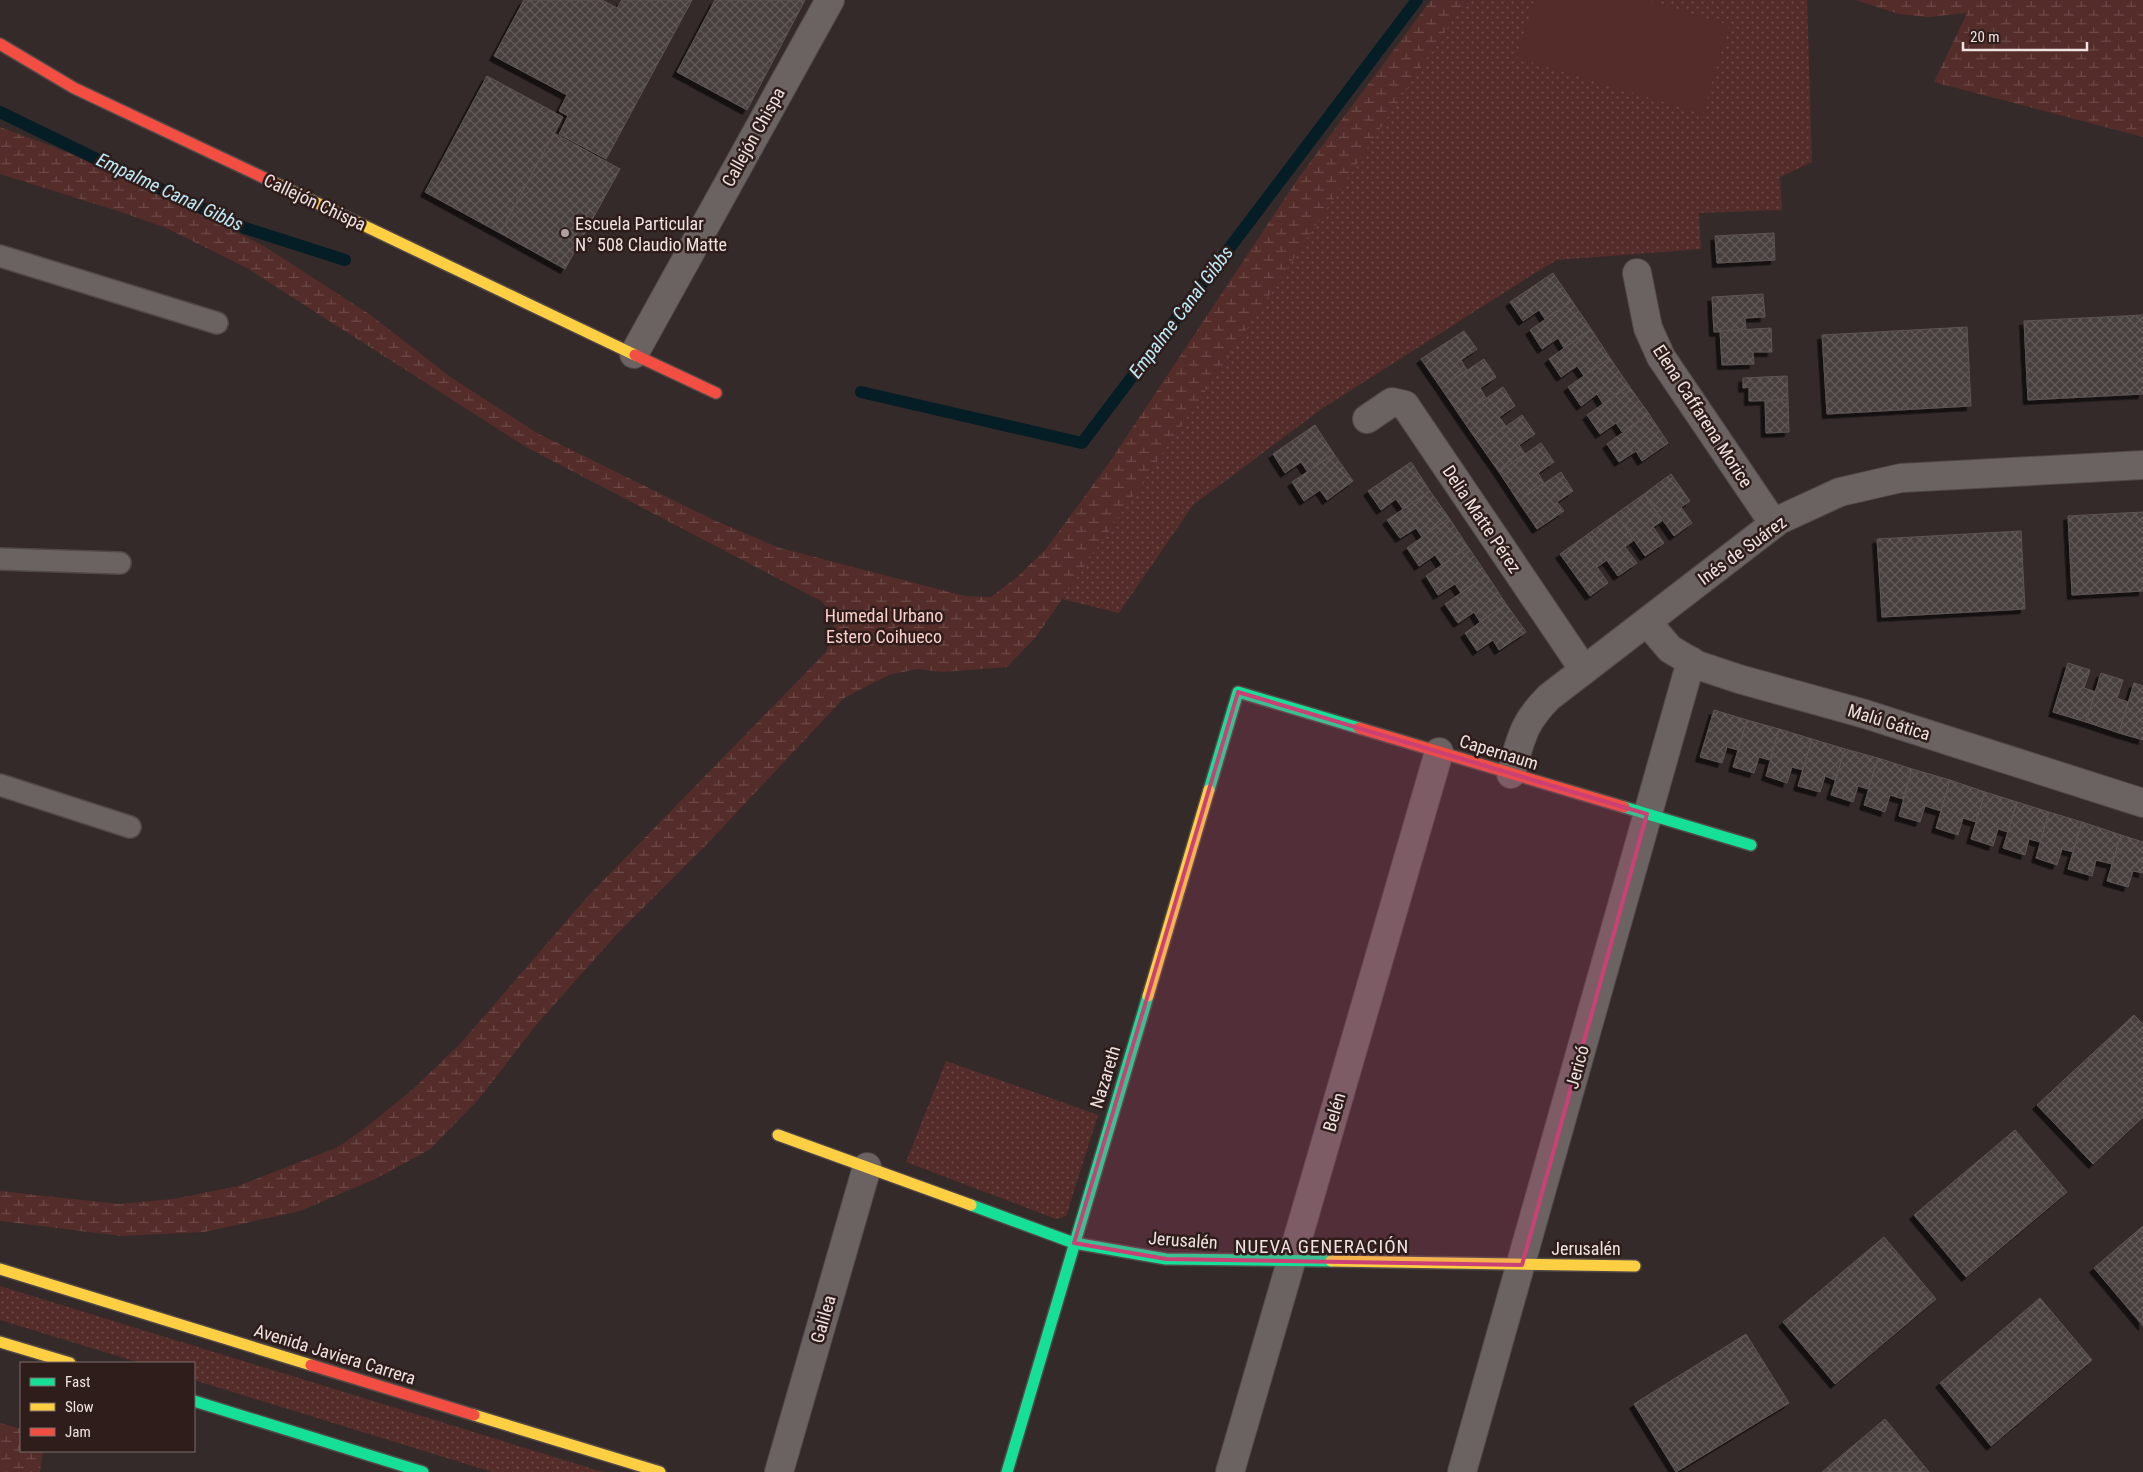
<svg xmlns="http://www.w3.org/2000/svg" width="2143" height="1472" font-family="'Roboto Condensed',sans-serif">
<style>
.grass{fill:url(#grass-dots)}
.wetland{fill:url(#wetland-marsh)}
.pitch{fill:#542c29}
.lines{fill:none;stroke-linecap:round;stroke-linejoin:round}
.stream{stroke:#051d24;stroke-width:12}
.building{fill:url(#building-cross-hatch);stroke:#5e5554;filter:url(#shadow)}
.lane-casing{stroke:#514948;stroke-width:24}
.street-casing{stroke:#514948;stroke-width:30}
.fast-casing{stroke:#514948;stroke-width:14}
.slow-casing{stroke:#514948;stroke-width:14}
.jam-casing{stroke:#514948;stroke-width:14}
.lane{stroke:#6b6362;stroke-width:21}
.street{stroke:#6b6362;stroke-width:28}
.fast{stroke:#16e098;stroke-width:11}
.slow{stroke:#ffcf43;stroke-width:11}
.jam{stroke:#f24e42;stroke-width:11}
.marked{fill:#cb4176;fill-opacity:0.2;stroke:#cb4176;stroke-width:4;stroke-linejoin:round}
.poi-dot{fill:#aea2a1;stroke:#2e1d1b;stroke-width:2}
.labels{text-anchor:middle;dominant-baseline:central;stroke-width:5;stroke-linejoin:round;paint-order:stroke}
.street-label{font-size:18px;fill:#efe3e2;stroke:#2e1d1b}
.poi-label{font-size:18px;fill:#efe3e2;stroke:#2e1d1b;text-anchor:start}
.park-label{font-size:18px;fill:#fbcfca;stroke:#2e1d1b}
.water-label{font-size:19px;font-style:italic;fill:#bdeaf8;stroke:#2e1d1b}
.neighbourhood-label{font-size:19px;letter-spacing:1px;fill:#efe3e2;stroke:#2e1d1b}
</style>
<defs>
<pattern id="grass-dots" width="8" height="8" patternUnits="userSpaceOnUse" patternTransform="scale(1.25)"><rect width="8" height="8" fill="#542c29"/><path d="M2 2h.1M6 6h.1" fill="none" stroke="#6d4a48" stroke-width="1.8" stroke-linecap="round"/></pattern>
<pattern id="wetland-marsh" width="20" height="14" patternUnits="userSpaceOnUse" patternTransform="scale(1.25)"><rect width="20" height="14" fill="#542c29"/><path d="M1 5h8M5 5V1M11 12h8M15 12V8" fill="none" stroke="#6d4a48"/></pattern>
<pattern id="building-cross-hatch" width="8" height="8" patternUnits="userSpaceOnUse" patternTransform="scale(1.25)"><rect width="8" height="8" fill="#473f3e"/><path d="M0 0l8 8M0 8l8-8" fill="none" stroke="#625b5a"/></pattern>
<filter id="shadow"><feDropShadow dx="-4.5" dy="4.5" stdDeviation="0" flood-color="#0009"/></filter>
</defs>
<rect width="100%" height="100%" fill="#342a29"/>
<g class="grass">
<polygon points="1466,0 1807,0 1812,162 1780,177 1782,210 1699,213 1701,249 1557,260 1532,275 1323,408 1193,505 1119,613 1062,599"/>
<polygon points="946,1061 1098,1115 1066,1216 1056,1219 906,1162"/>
<polygon points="0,1286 603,1472 492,1472 194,1380 194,1363 140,1363 0,1320"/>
</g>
<g class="wetland">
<polygon points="1431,0 1466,0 1206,390 1062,599 1036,637 1007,667 943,672 917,669 889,675 844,698 709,842 618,933 537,1024 478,1100 429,1150 375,1179 300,1211 204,1232 121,1236 0,1221 0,1191 119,1204 173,1199 238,1186 338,1147 365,1128 412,1090 461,1043 588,896 826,652 833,635 834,616 821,601 526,447 245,267 166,228 124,213 0,174 0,127 112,169 264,246 369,314 452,378 537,433 716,521 780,548 965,596 991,597 1016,578 1046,549 1109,463 1299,177"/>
<polygon points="1855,0 2143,0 2143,137 1934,82 1967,13 1928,17 1899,14"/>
<polygon points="0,1423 21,1429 21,1451 43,1451 40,1472 0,1472"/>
</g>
<polygon class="pitch" points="1534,0 1646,0 1729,25 1703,114 1517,58"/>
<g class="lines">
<g class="stream">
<polyline points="0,112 115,168 245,228 345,260"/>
<polyline points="861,392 1082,443 1417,0"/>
</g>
</g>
<g class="building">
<polygon points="524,0 602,0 617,8 622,0 692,0 606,159 559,134 568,116 559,111 567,95 494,56"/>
<polygon points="715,0 805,0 747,110 677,72"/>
<polygon points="487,76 563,117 500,233 425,192"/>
<polygon points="554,133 620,169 565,269 500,233"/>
<polygon points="1774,233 1775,260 1717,263 1715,236"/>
<polygon points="1553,273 1572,301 1545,319 1539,310 1523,321 1510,302"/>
<polygon points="1763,294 1765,317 1745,318 1746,330 1714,332 1712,297"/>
<polygon points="1572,301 1591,329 1564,348 1558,338 1542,349 1530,330"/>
<polygon points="2143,315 2143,394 2028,400 2024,321"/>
<polygon points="1967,327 1971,406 1827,414 1822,335"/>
<polygon points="1771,328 1772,352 1753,352 1754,364 1722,365 1720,331"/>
<polygon points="1591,329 1610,358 1584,376 1577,366 1561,377 1549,359"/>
<polygon points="1464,331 1477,349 1461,360 1467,370 1441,388 1421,359"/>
<polygon points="1610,358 1629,386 1603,404 1597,394 1581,406 1568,387"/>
<polygon points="1484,359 1496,377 1480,388 1486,398 1460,416 1441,388"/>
<polygon points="1787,376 1788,400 1749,401 1749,387 1743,388 1743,378"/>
<polygon points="1629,386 1649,414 1622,432 1616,423 1600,434 1587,415"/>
<polygon points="1503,387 1515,406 1499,417 1506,426 1480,445 1460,416"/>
<polygon points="1765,400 1788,400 1789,432 1766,433"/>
<polygon points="1649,414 1668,443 1642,461 1636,451 1619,462 1607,444"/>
<polygon points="1522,415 1535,434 1519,445 1525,454 1499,472 1480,445"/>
<polygon points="1315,425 1334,454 1307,471 1301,462 1285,473 1273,454"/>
<polygon points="1541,443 1554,462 1538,473 1544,483 1518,501 1499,472"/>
<polygon points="1334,454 1353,481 1327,500 1320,490 1304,501 1292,482"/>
<polygon points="1411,462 1430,491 1403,509 1396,499 1381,510 1368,491"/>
<polygon points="1561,472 1573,491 1557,502 1564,511 1537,529 1518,501"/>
<polygon points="1671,474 1690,501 1681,507 1692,523 1674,536 1644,494"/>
<polygon points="1430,491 1449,518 1422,537 1416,528 1400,538 1387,520"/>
<polygon points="1644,494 1662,521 1653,527 1664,543 1645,556 1616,514"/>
<polygon points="2143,512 2143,591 2072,595 2068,516"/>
<polygon points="1616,514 1634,540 1625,547 1637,563 1618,576 1588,534"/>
<polygon points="1449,518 1468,547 1442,565 1435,555 1419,566 1407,548"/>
<polygon points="2021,531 2025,609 1882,617 1877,539"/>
<polygon points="1588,534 1607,560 1597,567 1608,583 1590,596 1560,554"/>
<polygon points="1468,547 1487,575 1461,593 1455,584 1438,595 1426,576"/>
<polygon points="1487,575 1506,604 1480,622 1474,612 1458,623 1445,604"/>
<polygon points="1506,604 1526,632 1499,650 1493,640 1477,651 1465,633"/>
<polygon points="2068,663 2090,670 2084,688 2096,692 2086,722 2053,712"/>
<polygon points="2101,673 2123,680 2117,698 2128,702 2119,733 2086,722"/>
<polygon points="2134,683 2143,686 2143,740 2119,733"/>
<polygon points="1714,710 1747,720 1738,750 1727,747 1722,763 1700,757"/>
<polygon points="1747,720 1779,729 1770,760 1759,757 1754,773 1733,767"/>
<polygon points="1779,729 1812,739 1803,770 1792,767 1787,783 1766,776"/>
<polygon points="1812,739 1845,749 1835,780 1825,776 1820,792 1798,786"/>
<polygon points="1845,749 1878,758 1868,789 1858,786 1853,802 1831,795"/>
<polygon points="1878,758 1912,769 1903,799 1890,795 1885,812 1864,805"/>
<polygon points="1912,769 1950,780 1941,811 1925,806 1920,822 1899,816"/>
<polygon points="1950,780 1985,792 1976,822 1963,818 1958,835 1936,828"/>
<polygon points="1985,792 2017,802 2008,832 1998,829 1993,846 1971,839"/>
<polygon points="2017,802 2049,812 2040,842 2029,839 2025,855 2003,848"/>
<polygon points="2049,812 2082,822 2073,852 2062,849 2057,865 2036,858"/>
<polygon points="2082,822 2121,835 2112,864 2096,860 2092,876 2068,869"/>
<polygon points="2121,835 2143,842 2143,873 2133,871 2128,887 2107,881"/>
<polygon points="2134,1015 2143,1024 2143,1117 2093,1164 2037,1105"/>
<polygon points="2015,1130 2067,1192 1966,1277 1914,1215"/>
<polygon points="2143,1226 2143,1326 2094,1268"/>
<polygon points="1884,1237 1936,1299 1835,1384 1783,1322"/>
<polygon points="2040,1298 2092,1360 1991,1446 1940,1383"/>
<polygon points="1746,1334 1789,1403 1676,1472 1634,1404"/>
<polygon points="1885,1419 1929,1472 1822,1472"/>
</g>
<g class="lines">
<defs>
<g id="lane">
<polyline points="0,256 217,323"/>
<polyline points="0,559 120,563"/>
<polyline points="0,785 130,827"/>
</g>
<g id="street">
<polyline points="1637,273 1648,328 1661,357 1774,524"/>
<polyline points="634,354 830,0"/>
<polyline points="1367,419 1392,402 1405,405 1584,670"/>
<polyline points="1647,622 1670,649 1697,665 1739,679 1865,714 2143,803"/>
<path d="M1511 774C1521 739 1522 724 1549 697L1779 520 1840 492 1901 478 2143 465"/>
<polyline points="779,1472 867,1167"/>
<polyline points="1230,1472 1439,752"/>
<polyline points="1462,1472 1691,661"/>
</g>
<g id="fast">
<polyline points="1209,790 1238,692 1359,728"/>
<polyline points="1624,807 1751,845"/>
<polyline points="971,1205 1074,1243 1166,1259 1331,1261"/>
<polyline points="194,1401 423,1472"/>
<polyline points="1007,1472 1148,996"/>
</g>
<g id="slow">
<polyline points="275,183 635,355"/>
<polyline points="1148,996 1209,790"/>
<polyline points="778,1135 971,1205"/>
<polyline points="1331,1261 1635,1266"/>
<polyline points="0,1269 311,1365"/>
<polyline points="0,1342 70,1363"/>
<polyline points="474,1415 660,1472"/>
</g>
<g id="jam">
<polyline points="0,44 74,88 275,183"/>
<polyline points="635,355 716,393"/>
<polyline points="1359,728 1624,807"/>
<polyline points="311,1365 474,1415"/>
</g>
</defs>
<use href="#lane" class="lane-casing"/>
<use href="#street" class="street-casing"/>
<use href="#fast" class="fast-casing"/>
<use href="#slow" class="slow-casing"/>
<use href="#jam" class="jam-casing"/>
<use href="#lane" class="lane"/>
<use href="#street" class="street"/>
<use href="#fast" class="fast"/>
<use href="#slow" class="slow"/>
<use href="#jam" class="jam"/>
</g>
<path class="marked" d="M1238 692 1647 814 1522 1265 1166 1259 1074 1243Z"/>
<circle class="poi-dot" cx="565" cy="233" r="5"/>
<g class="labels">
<g class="street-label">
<text transform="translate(753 137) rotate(-61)">Callejón Chispa</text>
<text transform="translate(315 202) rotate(25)">Callejón Chispa</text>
<text transform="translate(1703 416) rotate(57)">Elena Caffarena Morice</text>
<text transform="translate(1482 519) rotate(56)">Delia Matte Pérez</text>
<text transform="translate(1742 550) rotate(-36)">Inés de Suárez</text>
<text transform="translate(1889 722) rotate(17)">Malú Gática</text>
<text transform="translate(1499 752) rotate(17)">Capernaum</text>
<text transform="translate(1577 1067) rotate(-75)">Jericó</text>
<text transform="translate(1105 1077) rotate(-73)">Nazareth</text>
<text transform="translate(1334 1112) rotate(-74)">Belén</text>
<text transform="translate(1183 1240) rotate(4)">Jerusalén</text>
<text x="1586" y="1248">Jerusalén</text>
<text transform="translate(823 1319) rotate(-74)">Galilea</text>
<text transform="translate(335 1354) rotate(17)">Avenida Javiera Carrera</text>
</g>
<g class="poi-label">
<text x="575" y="223">Escuela Particular<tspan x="575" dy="21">N° 508 Claudio Matte</tspan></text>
</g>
<g class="park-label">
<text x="884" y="615">Humedal Urbano<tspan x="884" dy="21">Estero Coihueco</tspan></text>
</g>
<g class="water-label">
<text transform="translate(170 192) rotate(25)">Empalme Canal Gibbs</text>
<text transform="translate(1181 312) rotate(-53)">Empalme Canal Gibbs</text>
</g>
<g class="neighbourhood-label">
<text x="1322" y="1246">NUEVA GENERACIÓN</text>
</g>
</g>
<rect x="20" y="1362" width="175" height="90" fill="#2e1d1b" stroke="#7b6c6b"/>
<rect x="30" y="1378" width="25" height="8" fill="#16e098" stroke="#7b6c6b"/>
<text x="65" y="1387" font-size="15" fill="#efe3e2">Fast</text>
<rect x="30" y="1403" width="25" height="8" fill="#ffcf43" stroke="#7b6c6b"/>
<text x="65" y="1412" font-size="15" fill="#efe3e2">Slow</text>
<rect x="30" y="1428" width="25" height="8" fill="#f24e42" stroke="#7b6c6b"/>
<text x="65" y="1437" font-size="15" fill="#efe3e2">Jam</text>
<path d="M1963 42v8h124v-8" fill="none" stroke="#efe3e2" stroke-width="2.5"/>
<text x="1970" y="42" font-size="15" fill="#efe3e2" stroke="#2e1d1b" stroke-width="4" paint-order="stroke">20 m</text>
</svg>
